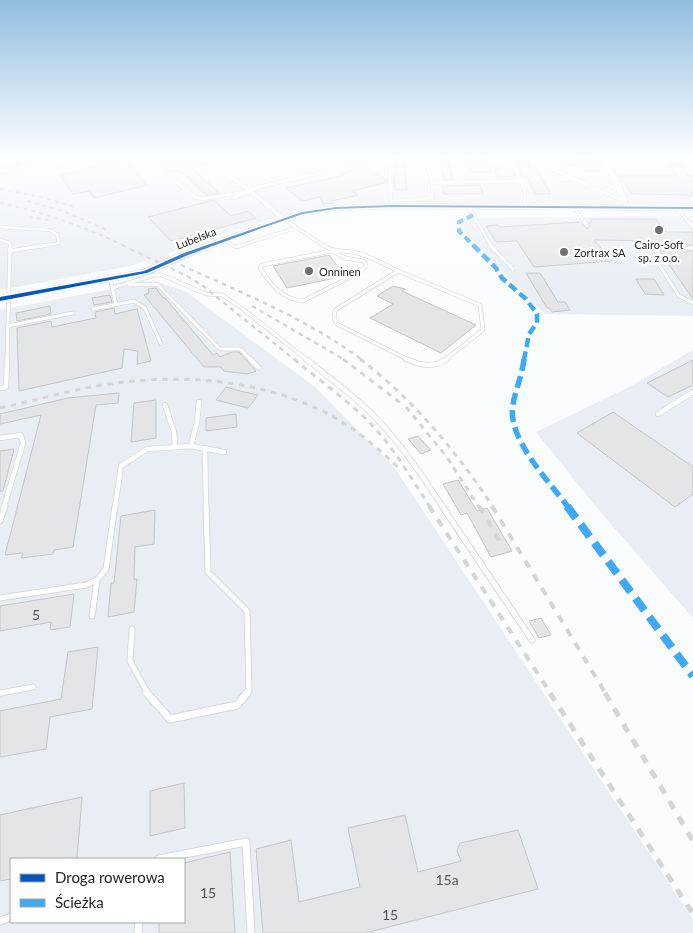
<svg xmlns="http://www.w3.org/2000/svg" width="693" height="933" font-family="Lato,sans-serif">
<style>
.built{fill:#e9eef4;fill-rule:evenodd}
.building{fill:#e3e5e7;stroke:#c4c5c6}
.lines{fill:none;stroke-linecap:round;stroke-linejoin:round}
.service-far4-casing{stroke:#d7d8da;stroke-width:4}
.service-far3-casing{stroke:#d7d8da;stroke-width:4.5}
.service-far2-casing{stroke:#d7d8da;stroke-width:6}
.service-far1-casing{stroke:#d7d8da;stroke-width:7}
.service-casing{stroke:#d7d8da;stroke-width:9}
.minor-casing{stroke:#d7d8da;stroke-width:2}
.tertiary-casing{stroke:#d7d8da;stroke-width:2}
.service-far4{stroke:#feffff;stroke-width:2.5}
.service-far3{stroke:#feffff;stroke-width:3}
.service-far2{stroke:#feffff;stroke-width:4.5}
.service-far1{stroke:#feffff;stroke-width:5}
.service{stroke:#feffff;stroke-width:7}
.minor{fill:#feffff;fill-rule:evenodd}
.tertiary{fill:#feffff;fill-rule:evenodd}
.rail-far4{stroke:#d5d5d6;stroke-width:2;stroke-dasharray:4 4;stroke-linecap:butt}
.rail-far3{stroke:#d5d5d6;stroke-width:2.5;stroke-dasharray:4.5 4.5;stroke-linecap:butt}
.rail-far2{stroke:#d5d5d6;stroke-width:3;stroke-dasharray:5.5 5.5;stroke-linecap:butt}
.rail-far1{stroke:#d5d5d6;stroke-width:4;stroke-dasharray:8 8;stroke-linecap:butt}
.rail{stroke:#d5d5d6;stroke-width:5;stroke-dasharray:9 9;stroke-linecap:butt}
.quiet-far3{stroke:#3fa9f5;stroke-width:4;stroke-dasharray:7 4;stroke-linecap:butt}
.quiet-far2{stroke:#3fa9f5;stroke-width:4.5;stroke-dasharray:9 4.5;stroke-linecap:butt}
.quiet-far1{stroke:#3fa9f5;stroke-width:5.5;stroke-dasharray:12 5.5;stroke-linecap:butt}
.quiet{stroke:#3fa9f5;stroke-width:8;stroke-dasharray:15 8;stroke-linecap:butt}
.cycleway-casing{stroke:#fff;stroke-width:3}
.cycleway{fill:#0057b8;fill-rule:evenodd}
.poi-dot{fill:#6e7071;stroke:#fff;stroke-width:2}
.labels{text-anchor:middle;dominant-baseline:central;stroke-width:5;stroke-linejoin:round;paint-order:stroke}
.far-street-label{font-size:11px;fill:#232425;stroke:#fff}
.far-poi-label{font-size:11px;fill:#232425;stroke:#fff;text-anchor:start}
.near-number-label{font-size:14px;fill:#535456}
</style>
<rect width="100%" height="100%" fill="#fafcfe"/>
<g class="built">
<polygon points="0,156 30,156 16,164 67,156 91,156 5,170 0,173"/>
<polygon points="104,156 693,156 693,205 361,204 315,208 235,230 168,253 169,257 157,263 150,264 145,261 130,266 0,290 0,174"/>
<polygon points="693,216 693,316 545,314 473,242 461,228 461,218"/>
<path d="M154 281 185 291 315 387 394 467 690 915 693 921V933H0V310ZM11 859H184V922H11Z"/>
<polygon points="693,350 693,618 597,508 536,432 631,386"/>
</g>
<g class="building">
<polygon points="152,156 226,156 226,160 191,167 219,193 206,195 180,170 168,172"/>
<polygon points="326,156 349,156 387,180 387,182 352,191 358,195 332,201 333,203 323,204 320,197 302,201 286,188 344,175 341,173 351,171"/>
<polygon points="394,156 403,156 407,190 395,190 393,176 396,176"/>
<polygon points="438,156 446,156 453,179 444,180"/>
<polygon points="465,156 483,156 492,172 471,172"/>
<polygon points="516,156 527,156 529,169 536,169 551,194 535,194 527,177 522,177 519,168 522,168"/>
<polygon points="556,156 569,156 577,165 563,166"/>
<polygon points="577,159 591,159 600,171 585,171"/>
<polygon points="126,160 147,185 94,198 89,191 73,194 60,175"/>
<polygon points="669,164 680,164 688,176 693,176 693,195 632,194 619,176 676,176"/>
<polygon points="494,168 513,170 516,177 498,177"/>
<polygon points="480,185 483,194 444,194 442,186"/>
<polygon points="214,200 231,216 248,211 256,218 171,241 148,217"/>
<polygon points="590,219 656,219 666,232 693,232 693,245 655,245 652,241 594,240 612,261 534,267 517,241 496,242 486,226 498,225 500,227 581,222 587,229 590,226 588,222 592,222"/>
<polygon points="660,251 693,251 693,299 668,263"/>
<polygon points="329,255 345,276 287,288 273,266"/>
<polygon points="526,273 540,273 558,302 565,302 570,310 552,312 549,308 547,308"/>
<polygon points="636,279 654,279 664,295 645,294"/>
<polygon points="393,286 405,289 402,291 476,325 441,353 370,318 393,304 377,296"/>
<polygon points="156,288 162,297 165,298 213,355 217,353 220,357 232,352 239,352 256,371 247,374 224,371 221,367 204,367 144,295 149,293 148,289"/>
<polygon points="110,295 112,302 94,305 92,298"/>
<polygon points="50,306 51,314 17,321 16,313"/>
<polygon points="114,308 115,314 137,309 151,361 137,364 138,351 124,349 122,368 19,391 17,328 51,321 52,327 96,318 95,312"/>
<polygon points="693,360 693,385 668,397 647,383"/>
<polygon points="226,387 240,391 258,395 248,408 216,400"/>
<polygon points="119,393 118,403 96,405 73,547 54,550 53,554 21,558 23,553 5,555 41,415 0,424 0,414 68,398"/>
<polygon points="156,400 156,438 131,442 134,403"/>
<polygon points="613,412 693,467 693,494 675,507 577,433"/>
<polygon points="236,414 237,427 206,431 206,418"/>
<polygon points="418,436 431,450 421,454 408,439"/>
<polygon points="14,449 3,491 0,491 0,451"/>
<polygon points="458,480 477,511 487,508 512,551 491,557 467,513 461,515 443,484"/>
<polygon points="155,510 154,544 135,547 134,579 137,579 134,612 108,617 111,583 114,583 121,516"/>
<polygon points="74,594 70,627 50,630 51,622 0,631 0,606"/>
<polygon points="541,618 551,635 539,638 529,621"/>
<polygon points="98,647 92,709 50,717 46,749 0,757 0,711 61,699 68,652"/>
<polygon points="184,783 185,828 150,836 150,791"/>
<polygon points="82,797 77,859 11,859 11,879 0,881 0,815"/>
<polygon points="405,815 418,872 461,861 457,851 460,843 518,830 538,889 365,933 263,933 256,849 291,840 299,902 360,887 348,828"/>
<polygon points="230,852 235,933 159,933 159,922 184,922 184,863"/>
</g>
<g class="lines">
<defs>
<g id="service-far4">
<polyline points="387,156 390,168 391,202"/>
<polyline points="510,156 525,191 524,206"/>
<polyline points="540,156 547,167 622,200"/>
<polyline points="542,158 529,158 533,165 555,165 549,156"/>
<polyline points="489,160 514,167"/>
<polyline points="604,161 613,162"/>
<polyline points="0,171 95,156"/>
<polyline points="228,175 249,190"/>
<polyline points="559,180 572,179"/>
<polyline points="176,182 195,197 203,199 250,191 233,198"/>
<polyline points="432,183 522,181"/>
<polyline points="608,185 620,190"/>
<polyline points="693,198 691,198 693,201"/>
<polyline points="391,201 432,198 432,183 424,156"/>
<polyline points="468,206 491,246"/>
<polyline points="574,207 587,226"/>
<polyline points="676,208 693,227"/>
<polyline points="284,219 324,246"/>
<polyline points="0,227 49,230 57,234 59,243 41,246"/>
<polyline points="0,240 10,243 10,246"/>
<polyline points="224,240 234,246"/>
<polyline points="239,246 295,228"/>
</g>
<g id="service-far3">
<polyline points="232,245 236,247 243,245"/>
<path d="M323 245C336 254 343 249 357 253 372 257 385 264 398 271"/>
<polyline points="490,245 513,269"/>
<polyline points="693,248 657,248 651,252 679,296 693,303"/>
<polyline points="9,251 48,245"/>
<path d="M332 251 345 258 364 261 366 266 360 272 303 301C282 299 271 285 260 268L262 265Z"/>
<polyline points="398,271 480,305 483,330 445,360"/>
<polyline points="398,271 335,310 334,318 337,324 409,360"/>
<polyline points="110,278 116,304"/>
<polyline points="129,285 157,284 220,349 240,349 251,360"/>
<polyline points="112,288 154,275 162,275 206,294 222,295 243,309 307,360"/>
<polyline points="93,309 134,301 145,308 161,344"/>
<polyline points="7,326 73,313"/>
<polyline points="7,360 10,245"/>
</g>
<g id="service-far2">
<polyline points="250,359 259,368"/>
<path d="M306 359C327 376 349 392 368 410 398 439 420 473 443 507"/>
<path d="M406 359C422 366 433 368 447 359"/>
<polyline points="0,388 6,387 7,359"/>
<polyline points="165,405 174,432 175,447"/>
<polyline points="658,414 693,392"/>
<polyline points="0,438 21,435 23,443 4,507"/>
<polyline points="191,446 197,422 199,402"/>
<polyline points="205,448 206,507"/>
<polyline points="115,507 121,466 147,449 191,446 224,452"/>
</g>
<g id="service-far1">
<polyline points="206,506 208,572 247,611 249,691 246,694"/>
<polyline points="442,506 532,640"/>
<polyline points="0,521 5,506"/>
<polyline points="0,598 86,585 97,580 106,569 115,506"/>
<polyline points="92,616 97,580"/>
<polyline points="132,629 130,661 148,694"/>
<polyline points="0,693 33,687"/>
</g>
<g id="service">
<polyline points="147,693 170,719 237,705 247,693"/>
<polyline points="159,859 246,842 251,933"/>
<polyline points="0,921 11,917"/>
<polyline points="138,933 139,922"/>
</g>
<g id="minor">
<path d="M596 156H600C614 169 625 190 629 208L624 207 611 176Z"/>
<polygon points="320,172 322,173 322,174 260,188 253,191 286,218 286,220 282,220 248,191 256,186"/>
</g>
<polygon id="tertiary" points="391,204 693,206 693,210 391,208 336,210 303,215 262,228 189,256 148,274 0,301 0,297 143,270 183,252 302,211 336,206"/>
</defs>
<use href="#service-far4" class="service-far4-casing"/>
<use href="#service-far3" class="service-far3-casing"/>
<use href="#service-far2" class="service-far2-casing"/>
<use href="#service-far1" class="service-far1-casing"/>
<use href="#service" class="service-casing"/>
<use href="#minor" class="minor-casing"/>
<use href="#tertiary" class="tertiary-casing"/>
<use href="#service-far4" class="service-far4"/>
<use href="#service-far3" class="service-far3"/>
<use href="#service-far2" class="service-far2"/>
<use href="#service-far1" class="service-far1"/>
<use href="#service" class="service"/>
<use href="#minor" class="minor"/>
<use href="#tertiary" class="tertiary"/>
<g class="rail-far4">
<polyline points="0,167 63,156"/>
<polyline points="0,189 41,197 78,208"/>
<polyline points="27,201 63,211 107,230"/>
<path d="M0 203C43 212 85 227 125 246"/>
<polyline points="29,217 49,220"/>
</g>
<g class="rail-far3">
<polyline points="122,245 187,276 203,286 295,360"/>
<path d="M181 265C242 293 308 319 362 360"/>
<polyline points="252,306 345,360"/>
</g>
<g class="rail-far2">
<path d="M294 359C320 381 349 401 373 426 395 450 412 479 430 507"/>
<polyline points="343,359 402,404"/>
<path d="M360 359C414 400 456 451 493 507"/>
<polyline points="406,407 446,456 479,507"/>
<path d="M0 408C32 401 64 392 96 386 178 372 266 378 339 420 362 434 382 452 401 470"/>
</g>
<g class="rail-far1">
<polyline points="429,506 551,694"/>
<polyline points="479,506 502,545"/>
<polyline points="492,506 606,694"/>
</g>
<g class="rail">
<polyline points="550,693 693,914"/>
<polyline points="605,693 693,841"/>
</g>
<polyline class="quiet-far3" points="473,215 459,222 459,231 474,246"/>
<polyline class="quiet-far2" points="473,245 496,268 502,278 526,299 537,314 537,323 529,334 524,360"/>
<path class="quiet-far1" d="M524 359C522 375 516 389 513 404 506 438 549 481 568 507"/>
<polyline class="quiet" points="567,506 693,676"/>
<defs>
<polygon id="cycleway" points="391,205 693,207 693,209 391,207 336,209 303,214 262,228 188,255 147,273 0,301 0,297 144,271 184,253 302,212 336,207"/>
</defs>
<use href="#cycleway" class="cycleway-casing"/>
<use href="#cycleway" class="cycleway"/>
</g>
<linearGradient id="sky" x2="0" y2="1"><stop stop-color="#91bee0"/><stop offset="0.55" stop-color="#fdfeff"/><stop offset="1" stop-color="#fdfeff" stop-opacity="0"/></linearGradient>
<rect width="693" height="286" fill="url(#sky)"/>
<g class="poi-dot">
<circle cx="659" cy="230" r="5"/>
<circle cx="564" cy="252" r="5"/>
<circle cx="309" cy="271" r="5"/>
</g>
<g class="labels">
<g class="far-street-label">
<text transform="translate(196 238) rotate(-21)">Lubelska</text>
</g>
<g class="far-poi-label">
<text x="659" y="244" text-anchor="middle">Cairo-Soft<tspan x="659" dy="13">sp. z o.o.</tspan></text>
<text x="574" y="252">Zortrax SA</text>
<text x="319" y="271">Onninen</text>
</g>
<g class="near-number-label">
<text x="36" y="614">5</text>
<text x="447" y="879">15a</text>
<text x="208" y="892">15</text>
<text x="390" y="914">15</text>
</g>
</g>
<rect x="10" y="858" width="175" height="65" fill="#ffffff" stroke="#a7a7a8"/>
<rect x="20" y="874" width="25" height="8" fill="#0057b8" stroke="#a7a7a8"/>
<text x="55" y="883" font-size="15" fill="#232425">Droga rowerowa</text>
<rect x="20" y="899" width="25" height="8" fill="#3fa9f5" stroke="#a7a7a8"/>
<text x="55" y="908" font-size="15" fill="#232425">Ścieżka</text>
</svg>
